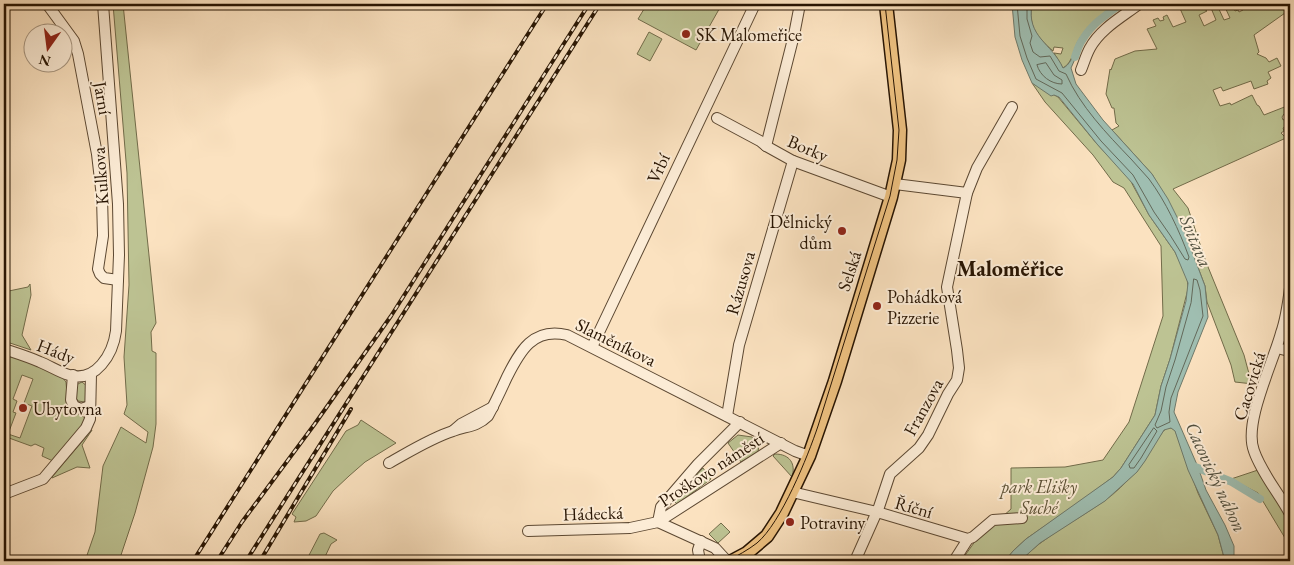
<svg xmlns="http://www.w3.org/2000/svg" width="1294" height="565" font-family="'EB Garamond',serif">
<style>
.green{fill:#bdc393;stroke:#726c4a;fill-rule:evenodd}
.water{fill:#9fbeb1;stroke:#6f7a6b}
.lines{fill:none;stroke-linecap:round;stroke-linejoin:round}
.shore{stroke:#63695a;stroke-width:1}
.canal{stroke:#9fbeb1;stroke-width:8}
.minor-casing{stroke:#5c4832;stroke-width:12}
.major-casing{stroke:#271402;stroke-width:15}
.minor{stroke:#fcecd6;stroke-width:10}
.major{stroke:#eec180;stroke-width:12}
.tram{stroke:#271402;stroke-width:1}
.rail-casing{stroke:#271402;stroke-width:4}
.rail{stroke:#fcecd6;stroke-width:2;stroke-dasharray:5.5;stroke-linecap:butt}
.poi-dot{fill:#8f2418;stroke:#fcecd6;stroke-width:2}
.labels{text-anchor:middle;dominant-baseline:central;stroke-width:4;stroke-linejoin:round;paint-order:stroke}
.poi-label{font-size:18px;fill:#271402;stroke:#fcecd6;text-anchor:start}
.street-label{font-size:18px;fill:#271402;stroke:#fcecd6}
.park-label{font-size:18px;font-style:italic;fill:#5c5135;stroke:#fcecd6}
.water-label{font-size:19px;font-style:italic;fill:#51503f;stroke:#fcecd6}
.district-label{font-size:22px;font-weight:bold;fill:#271402;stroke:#fcecd6}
</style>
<rect width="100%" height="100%" fill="#fbe2c0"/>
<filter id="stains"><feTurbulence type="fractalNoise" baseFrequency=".004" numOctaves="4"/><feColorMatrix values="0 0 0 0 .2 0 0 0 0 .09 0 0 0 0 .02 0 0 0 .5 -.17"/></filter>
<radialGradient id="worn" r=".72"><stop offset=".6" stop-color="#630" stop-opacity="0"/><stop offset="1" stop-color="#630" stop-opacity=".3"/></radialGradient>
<g class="green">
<polygon points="113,4 123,4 156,323 151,332 152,351 156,353 156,424 153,447 135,513 119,561 85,561 95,532 103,466 121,427 146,443 148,432 124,414 127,405 124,357 129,285 127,173"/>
<polygon points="647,4 722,4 696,50 638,19"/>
<path d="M1032 4H1114C1103 14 1088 25 1080 38 1073 47 1074 62 1063 68L1054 53 1061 54 1063 48 1054 47 1053 51C1037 37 1028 27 1032 4Z"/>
<polygon points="1178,4 1201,4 1203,8 1207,11 1199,15 1204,26 1216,20 1211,8 1217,5 1224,20 1230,18 1224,5 1232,4 1235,11 1238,10 1239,12 1243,10 1240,4 1290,4 1290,16 1288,17 1285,13 1254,35 1259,52 1257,54 1266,58 1269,62 1277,58 1281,66 1268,72 1271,78 1267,81 1268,84 1254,89 1251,81 1223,91 1221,87 1213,90 1220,106 1230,103 1231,105 1252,95 1257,105 1259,106 1264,115 1287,106 1289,111 1284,114 1282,117 1283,120 1285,119 1288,125 1283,128 1284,131 1281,133 1286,138 1173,189 1188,208 1206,262 1244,355 1248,370 1253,384 1235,382 1231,365 1207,302 1205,286 1185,233 1152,174 1112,130 1119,126 1116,123 1114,108 1112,108 1106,94 1110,69 1111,70 1115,59 1135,51 1157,49 1147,29 1156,26 1153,20 1158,18 1160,21 1164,20 1163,17 1167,15 1173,27 1186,22"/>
<polygon points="649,32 662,39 650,61 637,54"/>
<polygon points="1032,83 1058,97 1097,144 1129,178 1149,215 1175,252 1187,276 1188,289 1170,359 1161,386 1155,415 1121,468 1113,477 1081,501 1026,539 1013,551 1005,561 961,561 976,540 1011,509 1011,468 1065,467 1103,460 1129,422 1163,316 1161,246 1124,188 1113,182 1093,155 1045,102"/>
<polygon points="30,284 31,295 22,335 31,350 4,341 4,292 28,287"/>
<path d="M4 353 27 361 62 377 66 382 68 407 85 418 83 424 53 461 42 456 44 448 35 444 31 446 9 438 4 433ZM22 375 33 379 24 403 32 406 20 438 8 434 16 413 13 412 17 401 13 399Z"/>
<polygon points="82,382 88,387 87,399 85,402 78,401 76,398 76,385"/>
<polygon points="361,420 396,443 365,462 349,476 333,491 316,516 306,521 294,522 296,517 292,514 346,431 358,425"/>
<path d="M1167 428H1171L1175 430 1198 493 1218 535 1225 561H1020C1044 536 1076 521 1104 501 1116 493 1126 482 1136 472 1146 462 1158 434 1167 428Z"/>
<polygon points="92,430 82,445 90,468 77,467 52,478 52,477"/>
<polygon points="738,435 752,437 759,445 758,452 741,462 728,443"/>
<path d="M775 454C790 454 796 464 792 477L773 456Z"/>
<polygon points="703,468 711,479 677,504 673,500"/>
<polygon points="1258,470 1286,513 1290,522 1290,561 1288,561 1288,543 1258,493 1231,479"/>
<polygon points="721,523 730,532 718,543 709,534"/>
<polygon points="324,533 337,540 331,544 323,561 306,561 320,534"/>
</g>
<path class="water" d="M1012 4H1032C1026 37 1052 43 1063 68 1069 66 1074 55 1076 49L1079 50 1071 68 1076 84 1103 120 1152 174 1168 199 1185 233 1205 286 1208 317 1178 392 1174 412 1198 467 1206 490 1225 525 1234 546V561H1225L1218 535 1188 470 1175 431 1171 428 1164 430 1145 461 1137 472 1116 491 1105 501 1040 543 1020 561H1005L1013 551 1026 539 1113 477 1121 468 1155 415 1161 386 1170 359 1186 301 1188 283 1175 252 1149 215 1133 184 1097 144 1059 97 1054 95 1051 96 1032 83 1022 60 1015 37Z"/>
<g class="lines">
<g class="shore">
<path d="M1017 4 1020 36 1027 58 1036 79 1062 93 1101 141 1133 175 1154 212 1170 235 1185 259 1188 260 1189 257C1179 230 1166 202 1149 179 1143 172 1137 166 1131 159 1107 134 1080 106 1066 74L1059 71 1050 56 1040 57 1033 52 1030 43 1032 36 1027 19V4"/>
<path d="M1046 63 1054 75 1062 80V84C1051 84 1040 76 1037 65Z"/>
<polygon points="1194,279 1197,280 1200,290 1203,316 1171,398 1169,412 1170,422 1157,428 1155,425 1161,411 1166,387 1175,360 1191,303"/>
<polygon points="1154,428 1157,431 1141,458 1134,468 1130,468 1129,465"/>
</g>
<g class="canal">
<path d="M1075 57C1077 51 1079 44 1083 39 1092 24 1107 14 1121 4"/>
<polyline points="1193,466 1232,482 1260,499"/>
</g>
<defs>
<g id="minor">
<polyline points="47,4 74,41 78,54 97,154 102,197 103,236 98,269 100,274 104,278 118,280"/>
<path d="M1081 70C1084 63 1086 55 1090 48 1100 29 1122 17 1139 4"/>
<polyline points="717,118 760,141 766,146 793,161 891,197"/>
<polyline points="766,146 794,35 800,4"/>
<polyline points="895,184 967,193"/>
<path d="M1290 288C1288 304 1286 319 1281 333 1273 363 1243 423 1254 451 1262 474 1279 493 1290 514"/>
<polyline points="592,347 755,4"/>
<polyline points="1277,348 1285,350 1290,348"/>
<path d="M4 349C16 353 29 357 40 362 50 366 59 372 69 375 96 383 113 354 116 331L119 255 118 204 103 4"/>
<polyline points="73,375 71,400 74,406 81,409 90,406"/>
<polyline points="727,416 739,345 793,161"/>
<polyline points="454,430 461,424 493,407"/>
<path d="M389 463C409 452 431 438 453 431 466 426 477 427 488 416 495 403 501 390 507 377 520 351 533 327 567 335L795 451 809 456"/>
<polyline points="792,492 877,512 968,539 973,537 993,520 1022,518"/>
<polyline points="4,494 43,479 86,428 90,419 91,374"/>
<polyline points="658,522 661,507 698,464 740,422"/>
<polyline points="658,522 715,548 727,561"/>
<polyline points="528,531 630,528 658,522 781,443"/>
<polyline points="700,561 698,550 701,541"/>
<polyline points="855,561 879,507 890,474 919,448 928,435 948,394 957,380 959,368 957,350 947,287 967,193 977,168 1012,107"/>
<polyline points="954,561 968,539"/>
</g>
<polyline id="major" points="732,561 747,553 767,536 782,513 809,456 835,381 891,197 899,160 900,130 886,4"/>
</defs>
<use href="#minor" class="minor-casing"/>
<use href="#major" class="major-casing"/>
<use href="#minor" class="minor"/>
<use href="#major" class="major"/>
<path class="tram" d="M727 561C737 556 748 550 757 543 781 523 808 456 818 426L890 196 897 160 899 130 885 4"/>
<defs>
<g id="rail">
<polyline points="193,561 547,4"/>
<polyline points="217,561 242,522 314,425 391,316 589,4"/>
<polyline points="246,561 600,4"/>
<polyline points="260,561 351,409"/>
</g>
</defs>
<use href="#rail" class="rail-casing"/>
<use href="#rail" class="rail"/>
</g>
<g class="poi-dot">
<circle cx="686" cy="34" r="5"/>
<circle cx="842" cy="231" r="5"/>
<circle cx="877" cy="306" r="5"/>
<circle cx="23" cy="408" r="5"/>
<circle cx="790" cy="522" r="5"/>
</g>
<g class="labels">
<g class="poi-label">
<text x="696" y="34">SK Malomeřice</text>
<text x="832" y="221" text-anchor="end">Dělnický<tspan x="832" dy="21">dům</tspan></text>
<text x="887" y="296">Pohádková<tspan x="887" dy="21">Pizzerie</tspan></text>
<text x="33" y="408">Ubytovna</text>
<text x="800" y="522">Potraviny</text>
</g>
<g class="street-label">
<text transform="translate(103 98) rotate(80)">Jarní</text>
<text transform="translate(808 148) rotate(23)">Borky</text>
<text transform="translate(658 168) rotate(-65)">Vrbí</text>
<text transform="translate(100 176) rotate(-94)">Kulkova</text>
<text transform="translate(849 271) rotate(-72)">Selská</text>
<text transform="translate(740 283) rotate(-74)">Rázusova</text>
<text transform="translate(616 342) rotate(26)">Slaměníkova</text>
<text transform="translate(56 351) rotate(21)">Hády</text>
<text transform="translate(1249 386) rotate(-73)">Cacovická</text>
<text transform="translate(923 407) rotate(-61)">Franzova</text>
<text transform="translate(711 469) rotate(-33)">Proškovo náměstí</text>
<text transform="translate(914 507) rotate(16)">Říční</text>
<text transform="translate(593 513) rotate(-2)">Hádecká</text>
</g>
<g class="park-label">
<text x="1039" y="486">park Elišky<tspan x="1039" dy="21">Suché</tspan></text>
</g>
<g class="water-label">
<text transform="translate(1196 241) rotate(67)">Svitava</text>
<text transform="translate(1216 477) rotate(65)">Cacovický náhon</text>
</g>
<g class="district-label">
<text x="1010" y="268">Maloměřice</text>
</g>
</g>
<rect width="1294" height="565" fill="none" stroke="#fbe2c0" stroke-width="20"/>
<rect x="5" y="5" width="1284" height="555" fill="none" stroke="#271402" stroke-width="2.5"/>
<rect x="10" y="10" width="1274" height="545" fill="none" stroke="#271402"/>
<g transform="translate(48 48) rotate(194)"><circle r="24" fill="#fcecd6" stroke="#a79681"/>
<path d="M0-4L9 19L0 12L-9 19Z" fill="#8f2418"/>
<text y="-8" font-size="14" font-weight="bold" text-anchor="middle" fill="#271402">N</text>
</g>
<rect width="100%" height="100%" filter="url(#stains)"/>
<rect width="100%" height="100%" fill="url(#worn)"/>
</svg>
